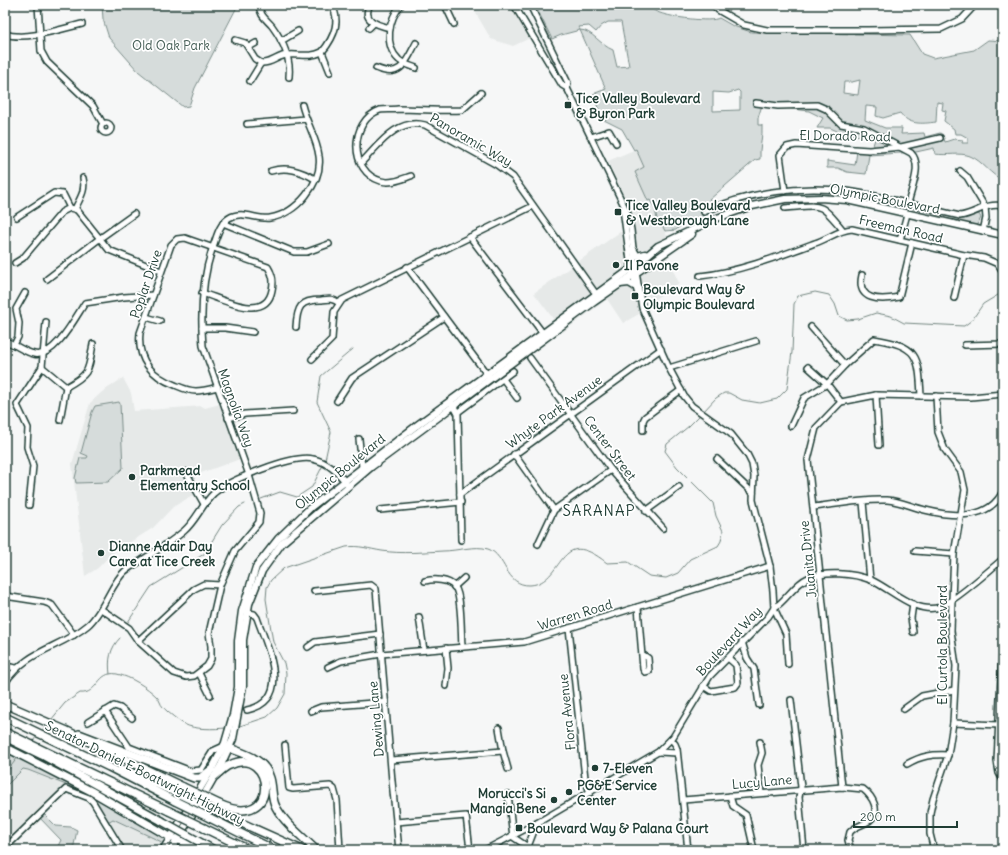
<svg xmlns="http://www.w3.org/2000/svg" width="1008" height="855" font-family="Delius,sans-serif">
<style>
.built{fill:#e6e9e8}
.green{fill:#d6dcdb;stroke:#7a8c88;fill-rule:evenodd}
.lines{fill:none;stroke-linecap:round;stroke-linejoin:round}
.stream{stroke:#72857f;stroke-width:1}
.minor-casing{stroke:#1f3d34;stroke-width:8}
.major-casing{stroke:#1f3d34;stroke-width:9}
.highway-casing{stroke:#1f3d34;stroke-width:10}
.minor{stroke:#fff;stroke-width:5}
.major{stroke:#fff;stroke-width:6}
.highway{stroke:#fff;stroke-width:7}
.highway-bridge-casing{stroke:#1f3d34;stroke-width:10;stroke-linecap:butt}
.highway-bridge{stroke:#fff;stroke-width:7}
.poi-dot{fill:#1f3d34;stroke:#fff;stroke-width:1.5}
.labels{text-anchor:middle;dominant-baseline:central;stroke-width:3.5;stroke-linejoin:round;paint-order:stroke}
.park-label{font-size:13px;fill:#445d55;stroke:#fff}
.poi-label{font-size:13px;font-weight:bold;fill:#1f3d34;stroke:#fff;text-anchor:start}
.street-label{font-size:13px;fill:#1f3d34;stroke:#fff}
.quarter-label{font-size:15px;letter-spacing:1px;fill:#1f3d34;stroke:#fff}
</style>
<rect width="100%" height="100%" fill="#f6f7f7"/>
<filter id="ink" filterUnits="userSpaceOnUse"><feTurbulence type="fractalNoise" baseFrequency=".025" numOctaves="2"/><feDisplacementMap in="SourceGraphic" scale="8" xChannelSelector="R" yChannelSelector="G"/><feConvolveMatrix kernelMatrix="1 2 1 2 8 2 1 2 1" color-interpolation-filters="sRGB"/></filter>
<g filter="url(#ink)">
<g class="built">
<polygon points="471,5 510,5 530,38 513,46 491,39"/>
<polygon points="636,149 645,167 635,172 648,201 650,200 655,209 658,225 662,225 667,236 659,240 679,283 646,305 646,310 623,323 607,299 563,332 534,293 620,232 635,230 630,210 608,161"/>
<polygon points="123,378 131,393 134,411 202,406 205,408 220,404 240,459 187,478 195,494 173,507 153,528 111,554 98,568 85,576 72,464 90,403 102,392"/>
<polygon points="23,768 66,785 69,789 13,840 15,850 5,850 5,787"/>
<polygon points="113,819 166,844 163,850 122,850 106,823"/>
</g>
<g class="green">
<polygon points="102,5 238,5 195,88 189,106 183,107 138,71 109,38 103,19"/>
<path d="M535 5H647C651 8 655 12 660 13 670 17 711 23 719 18L733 26 751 32 910 35 922 54 933 58 974 50 988 40 1003 41V180C990 175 983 161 970 156 960 152 947 156 935 154L934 148 916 152 869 155 866 174 847 172 838 168H827V161L855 165 857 151H871L875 139 867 136 847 135 830 128H817L823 118 809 111 762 105 758 118V125H762C763 137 759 147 760 159L755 160 709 200 710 204 702 210 705 217C700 223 694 223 689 218L676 230 665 231 662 225H658L655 209 650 200 648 201 635 172 644 167 636 149 634 150 622 129 602 119 593 94 606 89 580 30 561 35 552 39ZM608 22H621L629 66 617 67 613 50C600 45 592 30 580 30L578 27 589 26 596 32 601 26ZM860 80 858 95 843 93 844 82H852ZM738 90 740 92V110L713 111V92L729 93ZM937 102 943 103 942 110 946 111 944 121 954 129 955 134H961L968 138V143H962L963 140 954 139 945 142 943 135 940 133 925 137 924 133 901 134 902 128H885L865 120 866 106 877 107 876 116 883 118 900 113C909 125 921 124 936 122Z"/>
<polygon points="979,214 981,218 976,226 957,222 959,219"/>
<polygon points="119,402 120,404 123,468 108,482 76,483 75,478 80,458 87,458 88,456 81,453 92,412 95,406"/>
<polygon points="5,747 170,837 166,844 113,819 106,823 93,802 69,789 66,785 28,770 23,769 5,787"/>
<polygon points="42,812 56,826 71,827 77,830 73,850 56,850 61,840 38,816"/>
</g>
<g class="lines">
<g class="stream">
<polyline points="703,412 716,398 724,393 729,393 742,400 760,403 777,399 787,389 792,352 794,304 798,296 815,292 829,295 835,304 839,316 847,320 858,319 876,313 891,316 904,323 964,326 972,320 983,304 1003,292"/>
<polyline points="325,460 331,432 317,402 321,376 353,349"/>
<polyline points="261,499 280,492 297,497 312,487 322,467"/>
<polyline points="128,622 151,587 204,554 222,525 239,507 245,504"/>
<path d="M110 674C108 660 110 648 120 638"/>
<path d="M51 720 65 703 80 693C98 695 97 670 117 674 131 677 147 687 157 697 160 700 160 704 163 707 166 711 180 722 184 724 194 730 215 729 226 728"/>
<path d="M237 727 267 717 277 708 285 694 286 673 284 663 273 642 266 599 267 587 271 580 284 568 346 547C359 545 369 549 382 551 401 554 423 552 443 551 457 551 475 545 488 549 506 555 505 586 530 585 565 583 557 523 607 563L628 562 649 576 666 578 678 573 690 559 718 546 721 541 723 531 716 516 713 503 677 467 665 451 667 444 689 426 700 415"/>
<polyline points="42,731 46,726"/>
<polyline points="33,741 37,736"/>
<polyline points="5,774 18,757"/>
</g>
<defs>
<g id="minor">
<polyline points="38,5 41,51 47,62 93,106 103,124"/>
<path d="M259 5C260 16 266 19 272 26 283 41 291 59 289 77"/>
<path d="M370 5C361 20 377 25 390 28"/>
<path d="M401 5C389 19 383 45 399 60 404 64 411 66 416 68"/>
<polyline points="445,5 454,24"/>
<polyline points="514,5 562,85 567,88"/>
<polyline points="714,5 718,10 744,25 767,30 868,30 941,29 962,19 975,5"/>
<polyline points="369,28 374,23"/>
<path d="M5 34C26 41 61 29 82 24"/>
<polyline points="235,40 245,43 255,59 261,63"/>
<polyline points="281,41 298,31"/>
<polyline points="249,47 256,43"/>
<polyline points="322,52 330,72"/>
<path d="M261 63C272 64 278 55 288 55 301 54 309 58 322 52 333 39 341 22 332 5"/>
<path d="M376 68C401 79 406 62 416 43"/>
<polyline points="250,81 261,63"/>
<path d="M756 103 778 106 817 105 826 109 841 124 864 128 911 153C923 165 911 189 908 204"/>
<circle cx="106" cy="128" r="5"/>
<polyline points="247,124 306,119"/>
<polyline points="591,137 609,131 616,143"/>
<path d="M361 163C378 146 397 117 425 125L497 165 513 177 596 294"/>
<path d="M271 171C287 166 301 171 315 179"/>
<polyline points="960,171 967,177 985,207 986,218 983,231"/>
<path d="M411 176C402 179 391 184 381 181 349 172 349 121 380 110 385 109 393 110 398 109 420 109 441 111 462 110L481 93"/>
<polyline points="785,191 780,155 787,147 796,145 869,150 901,147 940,138"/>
<path d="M785 208C822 205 819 201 843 230"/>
<path d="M75 209C80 198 86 191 83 178"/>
<polyline points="623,209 631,268 639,299"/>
<path d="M704 212C748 192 800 185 847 191 885 196 923 208 960 216 976 214 986 202 1003 206"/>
<polyline points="17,217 54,193 63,194 70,208"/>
<polyline points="223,223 294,252 307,252 329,244"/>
<polyline points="470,237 545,336"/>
<polyline points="900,240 907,214"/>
<polyline points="15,263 23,258 62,212 70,208 77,210 109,250 161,271"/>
<polyline points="407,267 489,377"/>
<path d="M862 275C856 301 880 301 899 297L912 243"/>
<path d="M700 276C738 272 780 256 815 243 828 239 838 230 852 229L964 255 984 258 998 264 1003 272"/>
<polyline points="47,279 99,239 134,214"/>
<path d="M202 293C222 299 266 323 272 290 274 281 273 275 268 267L185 238 177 239 171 245 140 333C137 359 151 376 175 385 182 388 188 391 196 391 203 391 210 389 218 387"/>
<polyline points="954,298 964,255"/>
<polyline points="146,317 160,321"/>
<path d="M296 327C297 307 300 300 321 300 329 299 332 298 339 303"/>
<polyline points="811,327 845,365"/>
<polyline points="202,328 225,328 253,332"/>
<path d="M5 341C15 344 24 352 34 354 54 359 75 318 85 303L124 297 153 295"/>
<polyline points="14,345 18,337 19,323 16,309 25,293"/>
<polyline points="965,345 1003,344"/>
<polyline points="530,358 611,470 663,528"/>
<polyline points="312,359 332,339 334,312 342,300 533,206"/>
<polyline points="42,367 66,387"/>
<polyline points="808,367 827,384 841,402"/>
<polyline points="669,368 756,341"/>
<polyline points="503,379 517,398"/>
<path d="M66 387C91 373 88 371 93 344"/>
<polyline points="876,395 879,445"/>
<polyline points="337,401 352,378 444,317"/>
<polyline points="452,403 458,414 461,540"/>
<polyline points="458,412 513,371"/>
<polyline points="228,418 245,414 293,411"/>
<polyline points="60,420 66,387"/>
<path d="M791 426 804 398 827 384 845 365 874 339C918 346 919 355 921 396"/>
<polyline points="643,430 643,421 645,417 681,390"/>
<polyline points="359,439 362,467"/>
<polyline points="514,454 554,510"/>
<polyline points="717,459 753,493"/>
<polyline points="186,472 204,504"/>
<polyline points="460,494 661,349"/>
<polyline points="863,502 870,580"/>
<polyline points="29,505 33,466 27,447 28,428 17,405 42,367 46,322"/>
<path d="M813 507C837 504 863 499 887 500 900 501 912 507 925 510 953 517 989 521 1003 491"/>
<polyline points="380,510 461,502"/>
<polyline points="646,511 679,487"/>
<polyline points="538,544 554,510 611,470"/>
<polyline points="915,551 954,554"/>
<path d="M425 581C434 579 448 579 455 587 462 597 461 634 462 647"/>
<polyline points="454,587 464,578"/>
<polyline points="314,591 371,585 376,589 392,781 399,850"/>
<polyline points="5,596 44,602 52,605 74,635"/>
<polyline points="913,604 911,618 913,632"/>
<polyline points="638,607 643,669 645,672 649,671 648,658 642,654"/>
<path d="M101 609 129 628 138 641 174 673 186 677 194 676 207 666 211 659V646L209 633 220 585 235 551 255 527 259 522 260 513 249 475 203 346C200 310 202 275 215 241 218 232 221 223 229 218 242 210 257 220 270 218 296 214 323 183 319 156 317 139 306 122 302 105"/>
<path d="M245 612 254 614 257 618C267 647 294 700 247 710"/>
<polyline points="419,617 424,650"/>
<polyline points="569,628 585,778 590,793"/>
<polyline points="1003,634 997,761 999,773 1003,780"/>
<polyline points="138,641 194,589 204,584 220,585"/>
<polyline points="742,642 747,658 754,669 759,705"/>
<polyline points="308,647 315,642 380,634"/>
<path d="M788 664 786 634 774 608C787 600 794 584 808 578 826 571 853 573 871 580 891 589 916 615 940 607 957 600 988 571 1003 559"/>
<polyline points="5,666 16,668"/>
<polyline points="328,667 341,661 381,654 524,642 770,566"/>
<polyline points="199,673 210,695"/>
<path d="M5 683C26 650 61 648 88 625 104 611 111 584 124 572 128 568 134 565 139 562 154 552 170 543 184 531 196 521 202 504 214 493 229 480 294 454 313 459 327 462 338 472 346 483"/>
<polyline points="446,686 448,668 446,648"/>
<polyline points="703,686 711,691 735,687 738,683 736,665 728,658"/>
<polyline points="791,700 801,787 799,797 804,850"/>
<polyline points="904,709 922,696 954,690"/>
<polyline points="105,711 129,747 191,771 201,770 213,751 224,746"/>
<polyline points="311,711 321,707 386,702"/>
<polyline points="88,722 114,706 120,708 132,718"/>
<polyline points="953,723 999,725"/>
<polyline points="499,728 503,751 508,769"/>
<polyline points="671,739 675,744 677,749 688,850"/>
<polyline points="760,742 762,753 758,765 761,793"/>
<polyline points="285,745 289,788 293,789 330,786 334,789 337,800 340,850"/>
<polyline points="659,752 677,753"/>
<polyline points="391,760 503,751"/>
<path d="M907 764C921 756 932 754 948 755"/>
<polyline points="842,787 808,460 816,428 841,402 876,395 971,397 1003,394"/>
<polyline points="508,794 513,837 528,847"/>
<polyline points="730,796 733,806 746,815 754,850"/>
<path d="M683 800 842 787 863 789C872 796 882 811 869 821 863 825 855 826 850 832L848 840 851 850"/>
<polyline points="396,822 466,816 470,850"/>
<polyline points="5,848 66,789 89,798 93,802 122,850"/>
<polyline points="527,849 537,823"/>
<polyline points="485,850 537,823 658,752 673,737 710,676 768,617 774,608 773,591 770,566 753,500 754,476 752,464 747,454 731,434 692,406 684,396 669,368 642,308 635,266 631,230 628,214 567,88 568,83 530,5"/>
<polyline points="934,850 930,834 930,813 933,799 948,755 953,723 956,666 951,631 952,599 954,554 965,490 961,472 945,450 938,432 936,396"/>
</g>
<g id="major">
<polyline points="633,249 637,256 645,254"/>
<polyline points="620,284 629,283 634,286"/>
<polyline points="201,800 221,765 233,739 243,686 243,640 249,604 262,571 282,543 371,467 594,302 692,234"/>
<polyline points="163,850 212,769 224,746 233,715 238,687 238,641 242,611 256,567 278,539 310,508 416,426 635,266 658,246 717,218 752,206 785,199 820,198 847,200 1003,235"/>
<polyline points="171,850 196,808"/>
</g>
<g id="highway">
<polyline points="5,704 65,730 183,787"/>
<polyline points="5,717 109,767 175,801"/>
<polyline points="5,732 169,811"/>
<polyline points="79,734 194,778 200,778 212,769"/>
<polyline points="5,737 42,755 162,821"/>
<path d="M224 746C241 753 264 757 270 778 273 788 271 798 276 807 285 824 303 837 316 850"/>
<polyline points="5,747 91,791 170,837 205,850"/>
<polyline points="121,770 130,772 179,794"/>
<path d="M215 776C220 772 224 767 230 765 273 744 283 833 219 804"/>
<polyline points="215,811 302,850"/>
<polyline points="210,818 274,850"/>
<polyline points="204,828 249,850"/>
</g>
</defs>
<use href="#minor" class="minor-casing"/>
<use href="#major" class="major-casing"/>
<use href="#highway" class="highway-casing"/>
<use href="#minor" class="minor"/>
<use href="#major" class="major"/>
<use href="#highway" class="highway"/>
<defs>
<g id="highway-bridge">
<polyline points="183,787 219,804"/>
<polyline points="179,794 215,811"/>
<polyline points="175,801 210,818"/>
<polyline points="169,811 204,828"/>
<polyline points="162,821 214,850"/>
</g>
</defs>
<use href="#highway-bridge" class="highway-bridge-casing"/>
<use href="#highway-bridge" class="highway-bridge"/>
</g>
</g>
<g class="poi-dot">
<rect x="564" y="101" width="8" height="8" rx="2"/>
<rect x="614" y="208" width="8" height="8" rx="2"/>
<circle cx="616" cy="265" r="4"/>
<rect x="631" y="292" width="8" height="8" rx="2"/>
<circle cx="132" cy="477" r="4"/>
<circle cx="101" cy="553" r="4"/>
<circle cx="595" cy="768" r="4"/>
<circle cx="569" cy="792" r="4"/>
<circle cx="554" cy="800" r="4"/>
<rect x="515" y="824" width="8" height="8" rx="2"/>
</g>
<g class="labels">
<g class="park-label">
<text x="171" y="45">Old Oak Park</text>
</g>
<g class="poi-label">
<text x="576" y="98">Tice Valley Boulevard<tspan x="576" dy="15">&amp; Byron Park</tspan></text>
<text x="626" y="205">Tice Valley Boulevard<tspan x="626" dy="15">&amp; Westborough Lane</tspan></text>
<text x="624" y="265">Il Pavone</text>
<text x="643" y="289">Boulevard Way &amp;<tspan x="643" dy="15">Olympic Boulevard</tspan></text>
<text x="140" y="470">Parkmead<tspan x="140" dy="15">Elementary School</tspan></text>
<text x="109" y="546">Dianne Adair Day<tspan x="109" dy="15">Care at Tice Creek</tspan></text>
<text x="603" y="768">7-Eleven</text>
<text x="577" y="785">PG&amp;E Service<tspan x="577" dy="15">Center</tspan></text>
<text x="546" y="793" text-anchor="end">Morucci's Si<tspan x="546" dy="15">Mangia Bene</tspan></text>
<text x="527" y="828">Boulevard Way &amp; Palana Court</text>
</g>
<g class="street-label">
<text transform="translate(845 136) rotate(1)">El Dorado Road</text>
<text transform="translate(471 140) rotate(30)">Panoramic Way</text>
<text transform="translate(885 199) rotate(11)">Olympic Boulevard</text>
<text transform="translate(901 229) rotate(13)">Freeman Road</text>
<text transform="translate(146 284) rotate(-71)">Poplar Drive</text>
<text transform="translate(236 408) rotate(70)">Magnolia Way</text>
<text transform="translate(554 412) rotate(-36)">Whyte Park Avenue</text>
<text transform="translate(610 448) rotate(53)">Center Street</text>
<text transform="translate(340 472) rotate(-39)">Olympic Boulevard</text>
<text transform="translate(808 559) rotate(-96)">Juanita Drive</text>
<text transform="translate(575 615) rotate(-17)">Warren Road</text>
<text transform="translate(729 641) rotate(-47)">Boulevard Way</text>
<text transform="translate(942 645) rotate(-90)">El Curtola Boulevard</text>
<text transform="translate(567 712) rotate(-96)">Flora Avenue</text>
<text transform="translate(376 719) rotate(-95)">Dewing Lane</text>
<text transform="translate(145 773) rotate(26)">Senator Daniel E Boatwright Highway</text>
<text transform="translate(762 782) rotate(-5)">Lucy Lane</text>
</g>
<g class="quarter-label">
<text x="599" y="510">SARANAP</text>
</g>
</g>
<rect width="1008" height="855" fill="none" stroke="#fff" stroke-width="20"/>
<rect x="10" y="10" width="988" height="835" fill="none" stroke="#1f3d34" stroke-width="1.5" filter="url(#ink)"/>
<path d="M854 821v6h103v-6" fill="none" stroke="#1f3d34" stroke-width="2"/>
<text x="860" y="821" font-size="12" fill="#1f3d34" stroke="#ffffff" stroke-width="3" paint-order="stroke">200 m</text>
</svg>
